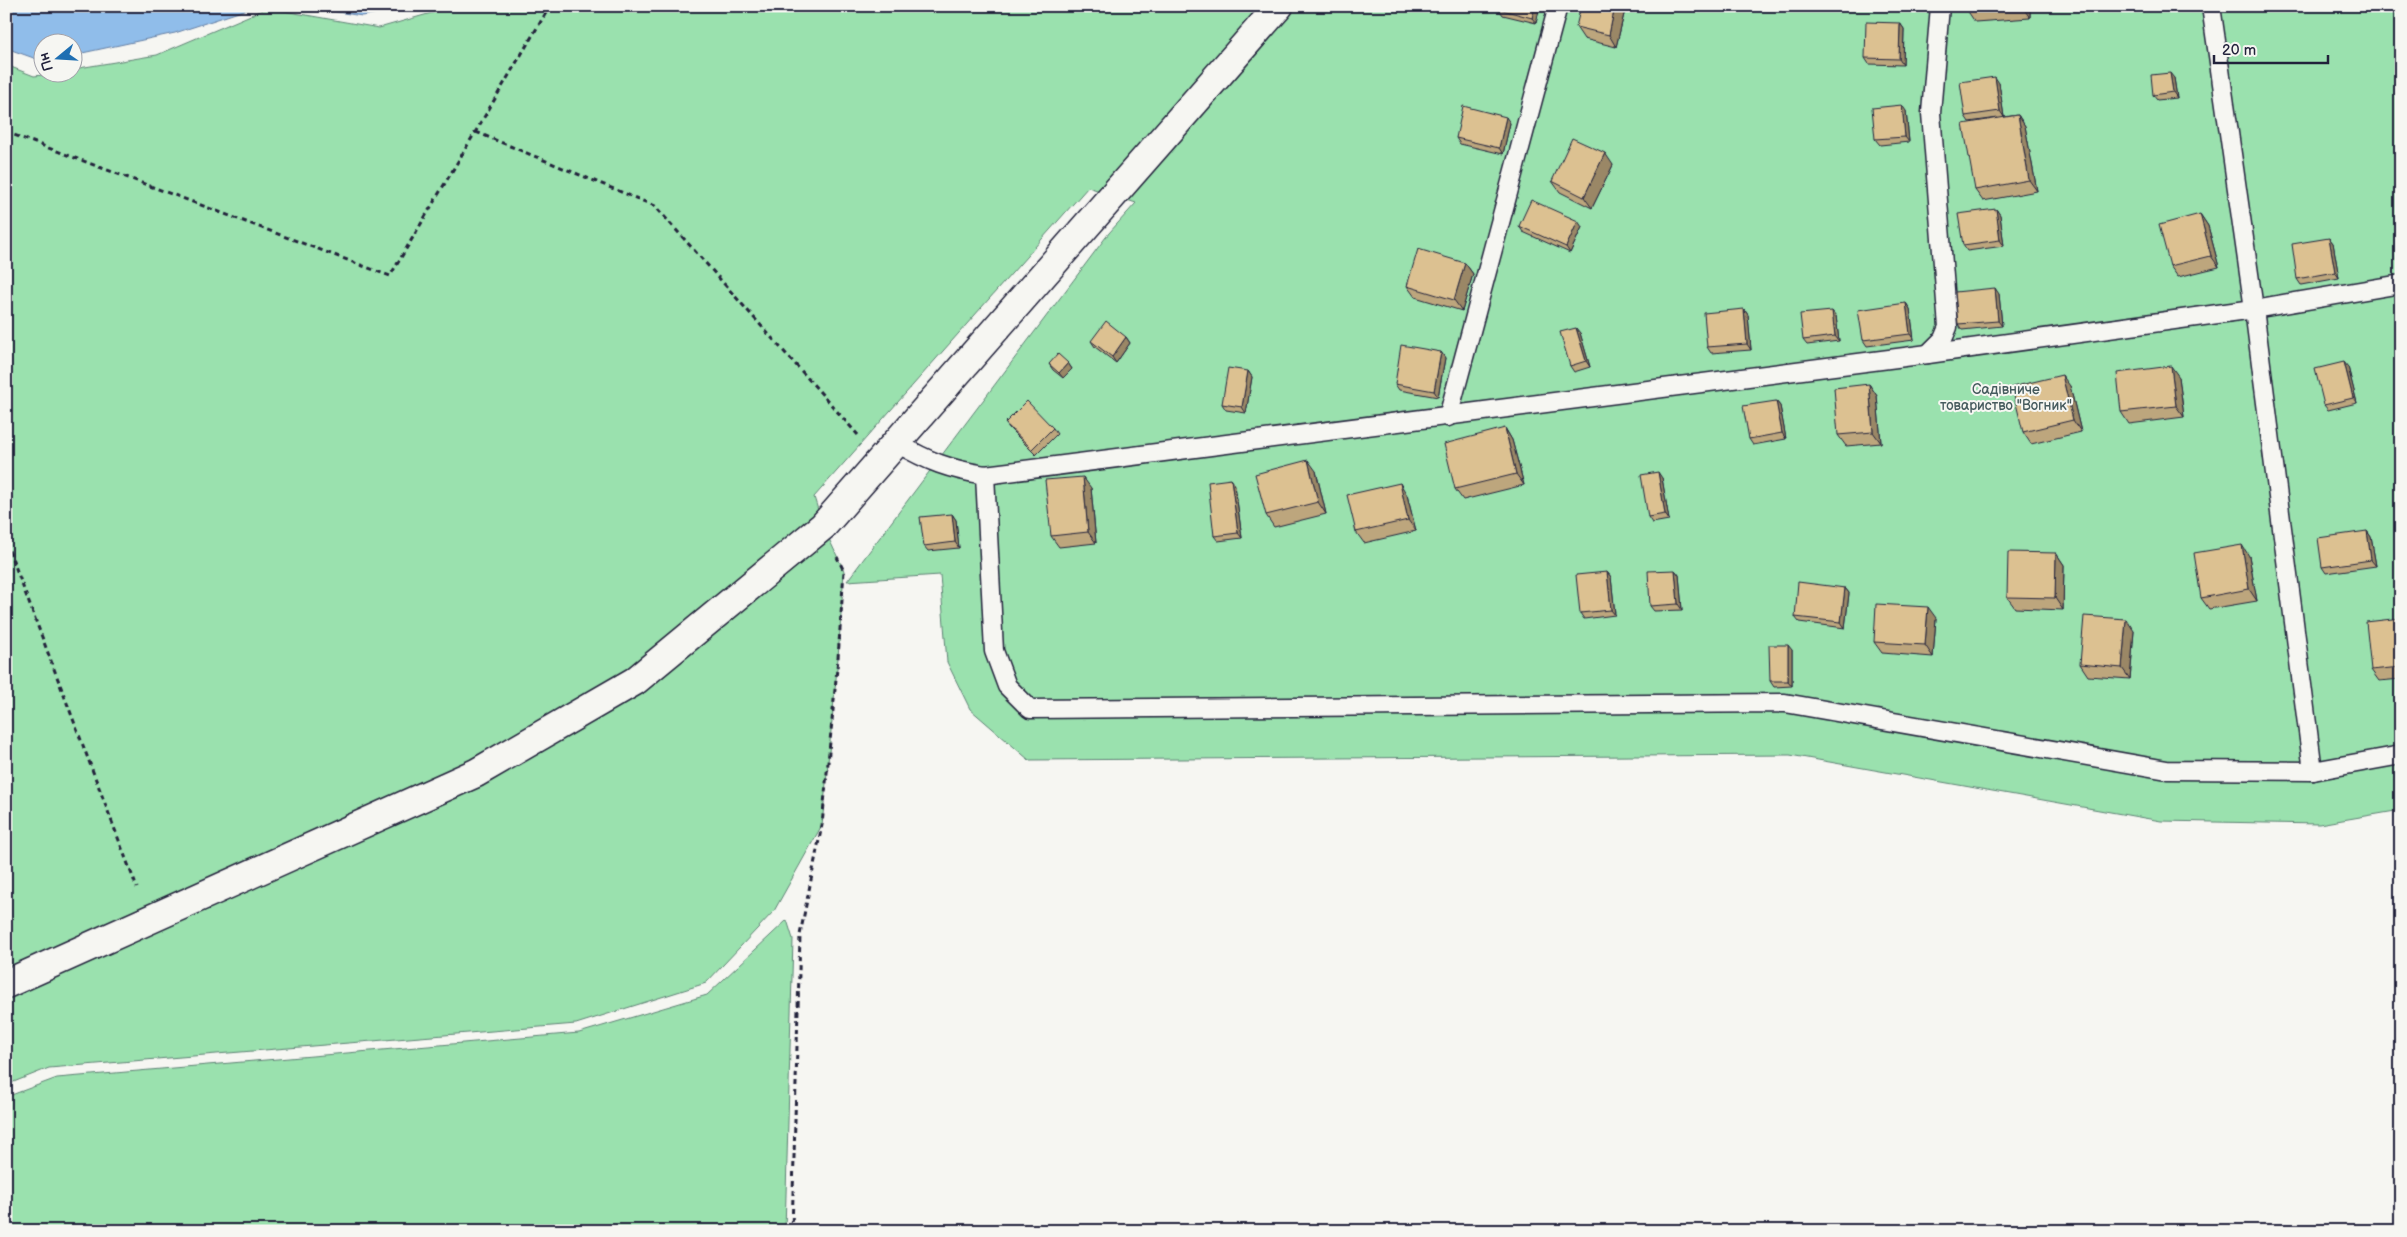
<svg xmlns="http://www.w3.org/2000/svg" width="2407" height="1237" font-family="'Balsamiq Sans',sans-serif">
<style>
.green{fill:#9ae1ae;stroke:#5e8274}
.water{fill:#90bdea;stroke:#647fa4}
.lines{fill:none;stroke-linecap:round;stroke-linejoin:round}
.lane-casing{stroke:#22223b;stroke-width:21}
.street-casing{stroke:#22223b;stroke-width:31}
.path{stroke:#22223b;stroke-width:3;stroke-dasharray:5 4;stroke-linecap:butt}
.lane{stroke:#f6f6f2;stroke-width:18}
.street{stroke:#f6f6f2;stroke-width:28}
.wall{fill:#bda67d;stroke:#22223b}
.shaded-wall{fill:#9a8766;stroke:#22223b}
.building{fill:#dcc191;stroke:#22223b}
.labels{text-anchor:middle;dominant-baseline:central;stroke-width:4;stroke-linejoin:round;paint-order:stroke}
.park-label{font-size:14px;fill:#465b5e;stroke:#f6f6f2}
</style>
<rect width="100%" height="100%" fill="#f6f6f2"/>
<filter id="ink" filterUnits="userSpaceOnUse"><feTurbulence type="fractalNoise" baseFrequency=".02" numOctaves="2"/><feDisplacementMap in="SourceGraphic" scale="10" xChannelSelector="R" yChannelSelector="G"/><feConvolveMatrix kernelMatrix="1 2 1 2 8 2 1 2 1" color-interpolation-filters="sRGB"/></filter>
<g filter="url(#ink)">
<g class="green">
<polygon points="456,6 2401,6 2401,810 2319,824 2161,821 1790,755 1029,760 970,709 947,662 940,575 847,581 1109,233 1136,203 1088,187 814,497 823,526 844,571 838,658 822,825 774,911 706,983 576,1024 49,1068 6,1085 6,65 34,76 72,72 73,69 157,55 267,8 379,28"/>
<polygon points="787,920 793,939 785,1231 6,1231 6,1097 57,1078 579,1033 707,995"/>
</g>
<g class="water">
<polygon points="6,6 257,6 175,33 73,55 72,42 42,42 42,61 6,48"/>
<polygon points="301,6 415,6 362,16"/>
</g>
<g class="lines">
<defs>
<g id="lane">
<polyline points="2211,6 2254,309 2313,771"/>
<polyline points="1928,354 1943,339 1948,327 1931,113 1940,6"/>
<polyline points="1448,417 1558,6"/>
<path d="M897 443C929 462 949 469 985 475L1928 354 2254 309 2401 284"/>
<polyline points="985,475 994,651 1007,686 1030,709 1785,703 2167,770 2313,771 2401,755"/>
</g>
<polyline id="street" points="6,984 476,773 635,681 823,526 1279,6"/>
</defs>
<use href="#lane" class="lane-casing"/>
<use href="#street" class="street-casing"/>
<g class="path">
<polyline points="6,132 390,276 550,6"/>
<polyline points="476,132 655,206 858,435"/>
<polyline points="6,542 137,888"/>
<polyline points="792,1231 800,935 822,825 838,658 844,571 837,557"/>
</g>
<use href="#lane" class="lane"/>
<use href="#street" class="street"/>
</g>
<g class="wall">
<polygon points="1499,6 1540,6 1536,23 1503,15 1499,9"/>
<polygon points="1626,6 1616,47 1584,39 1576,27"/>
<polygon points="2030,6 2030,18 1975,22 1967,10"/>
<polygon points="1900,23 1904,29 1903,65 1869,64 1865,58"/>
<polygon points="2174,78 2177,98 2157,100 2153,95"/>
<polygon points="1999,83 2004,117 2018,115 2025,126 2037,191 1983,201 1975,190 1998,118 1969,122 1965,116"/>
<polygon points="1906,111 1909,142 1880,145 1875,139"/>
<polygon points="1510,123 1503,154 1460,144 1456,138"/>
<polygon points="1613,165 1592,208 1560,192 1552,181"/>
<polygon points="1996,209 2000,215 2004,246 1967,251 1963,245"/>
<polygon points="2200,214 2208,226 2219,267 2178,277 2170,266"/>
<polygon points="1519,226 1582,227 1570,253 1523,232"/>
<polygon points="2329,238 2333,243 2339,278 2301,285 2297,279"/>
<polygon points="1465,263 1473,274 1462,311 1415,297 1407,286"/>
<polygon points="1999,294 2002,326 1962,330 1958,324"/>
<polygon points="1906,303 1910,309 1914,340 1867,346 1863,340"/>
<polygon points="1744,309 1748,315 1751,350 1711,353 1707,347"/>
<polygon points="1836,316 1839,341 1807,345 1803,340"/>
<polygon points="1580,333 1590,367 1574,372 1570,366"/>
<polygon points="1126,337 1130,343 1116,363 1095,347 1091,341"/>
<polygon points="1441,352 1445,358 1438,397 1399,390 1395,384"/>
<polygon points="1068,363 1072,369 1063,378 1053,370 1049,364"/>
<polygon points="2348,367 2357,403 2328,410 2324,405"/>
<polygon points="1248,371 1252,377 1246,413 1226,410 1222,404"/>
<polygon points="2179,377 2184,417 2129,424 2121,412"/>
<polygon points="1869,384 1877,396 1881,443 1846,446 1838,435"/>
<polygon points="2070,386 2081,432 2031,444 2023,432"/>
<polygon points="1776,401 1780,406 1786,439 1753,445 1749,439"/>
<polygon points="1005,423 1053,428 1057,434 1036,455 1010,429"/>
<polygon points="1505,428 1512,440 1524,485 1463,500 1455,489"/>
<polygon points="1316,471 1326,514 1274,527 1266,515"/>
<polygon points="1662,478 1669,520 1652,523 1648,517"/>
<polygon points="1231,479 1235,485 1242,538 1218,541 1214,536"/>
<polygon points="1091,488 1096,543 1059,547 1051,536"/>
<polygon points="1407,495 1416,531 1364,543 1356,532"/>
<polygon points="952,514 956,520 959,548 928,551 924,546"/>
<polygon points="2367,531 2371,537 2376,566 2326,573 2322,567"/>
<polygon points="2056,553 2064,565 2063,610 2015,608 2007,597"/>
<polygon points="2249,556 2257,601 2209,609 2201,598"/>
<polygon points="1675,570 1679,575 1682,610 1654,611 1650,606"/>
<polygon points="1607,572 1611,577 1615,615 1584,619 1580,613"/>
<polygon points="1845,588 1849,593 1845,628 1799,622 1795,617"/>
<polygon points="1936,618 1933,657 1882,653 1874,642"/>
<polygon points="2401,618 2401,679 2379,681 2371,670"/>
<polygon points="2134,631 2130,679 2088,676 2080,664"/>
<polygon points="1792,650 1792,686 1774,687 1770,681"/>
</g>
<g class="shaded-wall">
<polygon points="1535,6 1540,6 1536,23 1532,18"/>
<polygon points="1615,6 1626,6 1616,47 1609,35"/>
<polygon points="2022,6 2030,6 2030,18"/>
<polygon points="1900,23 1904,29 1903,65 1899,59"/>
<polygon points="2170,73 2174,78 2177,98 2173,92"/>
<polygon points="1995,77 1999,83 2004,117 2000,111"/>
<polygon points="1902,105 1906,111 1909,142 1905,137"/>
<polygon points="2018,115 2025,126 2037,191 2029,180"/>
<polygon points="1506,117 1510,123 1503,154 1499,148"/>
<polygon points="1605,153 1613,165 1592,208 1584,197"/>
<polygon points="1996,209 2000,215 2004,246 2000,240"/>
<polygon points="2200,214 2208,226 2219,267 2211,256"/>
<polygon points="1578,221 1582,227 1570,253 1566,247"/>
<polygon points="2329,238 2333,243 2339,278 2335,272"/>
<polygon points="1465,263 1473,274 1462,311 1454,300"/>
<polygon points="1995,288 1999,294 2002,326 1998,321"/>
<polygon points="1906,303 1910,309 1914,340 1910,334"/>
<polygon points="1744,309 1748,315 1751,350 1747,344"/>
<polygon points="1832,311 1836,316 1839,341 1835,336"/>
<polygon points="1576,328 1580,333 1590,367 1586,361"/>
<polygon points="1126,337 1130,343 1116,363 1112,357"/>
<polygon points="1441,352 1445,358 1438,397 1434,391"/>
<polygon points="2344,362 2348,367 2357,403 2353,398"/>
<polygon points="1068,363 1072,369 1063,378 1059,373"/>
<polygon points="2171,366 2179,377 2184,417 2176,406"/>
<polygon points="1248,371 1252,377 1246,413 1242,407"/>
<polygon points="2062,375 2070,386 2081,432 2073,420"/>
<polygon points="1869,384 1877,396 1881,443 1873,432"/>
<polygon points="1776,401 1780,406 1786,439 1782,433"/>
<polygon points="1505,428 1512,440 1524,485 1516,474"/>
<polygon points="1308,460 1316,471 1326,514 1318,502"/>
<polygon points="1658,472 1662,478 1669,520 1665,514"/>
<polygon points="1083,477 1091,488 1096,543 1088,532"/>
<polygon points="1231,479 1235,485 1242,538 1238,533"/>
<polygon points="1400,483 1407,495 1416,531 1408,520"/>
<polygon points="952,514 956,520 959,548 955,542"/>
<polygon points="2367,531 2371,537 2376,566 2371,560"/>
<polygon points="2242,545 2249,556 2257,601 2249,589"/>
<polygon points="2056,553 2064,565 2063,610 2055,598"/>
<polygon points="1675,570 1679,575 1682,610 1678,604"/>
<polygon points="1607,572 1611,577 1615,615 1611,610"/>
<polygon points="1845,588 1849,593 1845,628 1841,622"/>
<polygon points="1928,607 1936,618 1933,657 1925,645"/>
<polygon points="2126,619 2134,631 2130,679 2122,668"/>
<polygon points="1788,645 1792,650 1792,686 1788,681"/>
</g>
<g class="building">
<polygon points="1499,6 1535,6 1532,18 1499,9"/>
<polygon points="1581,6 1615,6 1609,35 1576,27"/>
<polygon points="1967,6 2023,6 1967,10"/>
<polygon points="1866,22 1900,23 1899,59 1865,58"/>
<polygon points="2170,73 2173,92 2153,95 2151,75"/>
<polygon points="1995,77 2000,111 1965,116 1960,82"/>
<polygon points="1902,105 1905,137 1875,139 1872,108"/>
<polygon points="1463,106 1506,117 1499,148 1456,138"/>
<polygon points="2018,115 2029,180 1975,190 1963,124"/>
<polygon points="1572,138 1605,153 1584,197 1552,181"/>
<polygon points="1531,200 1578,221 1566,247 1519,226"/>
<polygon points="1996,209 2000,240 1963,245 1958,214"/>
<polygon points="2200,214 2211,256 2170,266 2159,225"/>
<polygon points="2329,238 2335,272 2297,279 2292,244"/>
<polygon points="1418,249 1465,263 1454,300 1407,286"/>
<polygon points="1995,288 1998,321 1958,324 1955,292"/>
<polygon points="1906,303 1910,334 1863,340 1858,310"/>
<polygon points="1744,309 1747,344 1707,347 1704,313"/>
<polygon points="1832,311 1835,336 1803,340 1800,314"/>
<polygon points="1106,321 1126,337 1112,357 1091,341"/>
<polygon points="1576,328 1586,361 1570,366 1560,332"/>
<polygon points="1401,345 1441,352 1434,391 1395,384"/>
<polygon points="1058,354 1068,363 1059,373 1049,364"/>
<polygon points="2344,362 2353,398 2324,405 2315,369"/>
<polygon points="2171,366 2176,406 2121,412 2117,373"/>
<polygon points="1228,368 1248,371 1242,407 1222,404"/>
<polygon points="2062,375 2073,420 2023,432 2012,387"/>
<polygon points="1869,384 1873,432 1838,435 1834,388"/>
<polygon points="1027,401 1053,428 1032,449 1005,423"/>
<polygon points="1776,401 1782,433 1749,439 1743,406"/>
<polygon points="1505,428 1516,474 1455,489 1444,444"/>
<polygon points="1308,460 1318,502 1266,515 1255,474"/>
<polygon points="1658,472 1665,514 1648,517 1641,475"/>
<polygon points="1083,477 1088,532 1051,536 1045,480"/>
<polygon points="1231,479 1238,533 1214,536 1208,482"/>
<polygon points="1400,483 1408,520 1356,532 1347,495"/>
<polygon points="952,514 955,542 924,546 920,517"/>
<polygon points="2367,531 2371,560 2322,567 2318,538"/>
<polygon points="2242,545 2249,589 2201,598 2194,553"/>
<polygon points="2008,552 2056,553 2055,598 2007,597"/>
<polygon points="1675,570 1678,604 1650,606 1648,571"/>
<polygon points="1607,572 1611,610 1580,613 1576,575"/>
<polygon points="1798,582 1845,588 1841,622 1795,617"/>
<polygon points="1876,604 1928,607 1925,645 1874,642"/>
<polygon points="2084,616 2126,619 2122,668 2080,664"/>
<polygon points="2401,618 2401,667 2371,670 2366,622"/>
<polygon points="1769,645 1788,645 1788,681 1770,681"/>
</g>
</g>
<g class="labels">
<g class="park-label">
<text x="2006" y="389">Садівниче<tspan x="2006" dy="16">товариство "Вогник"</tspan></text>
</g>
</g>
<rect width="2407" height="1237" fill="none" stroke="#f6f6f2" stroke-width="25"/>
<rect x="12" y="12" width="2382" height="1212" fill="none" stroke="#22223b" stroke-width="2" filter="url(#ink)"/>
<g transform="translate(58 58) rotate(252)"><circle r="24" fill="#f6f6f2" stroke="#a1a1a9"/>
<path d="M0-4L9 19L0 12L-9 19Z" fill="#1f6fb2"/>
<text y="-8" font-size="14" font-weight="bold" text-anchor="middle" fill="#22223b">Пн</text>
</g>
<path d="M2214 55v8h114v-8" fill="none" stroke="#22223b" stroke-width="2.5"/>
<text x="2222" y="55" font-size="15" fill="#22223b" stroke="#f6f6f2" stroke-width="4" paint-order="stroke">20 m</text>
</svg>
